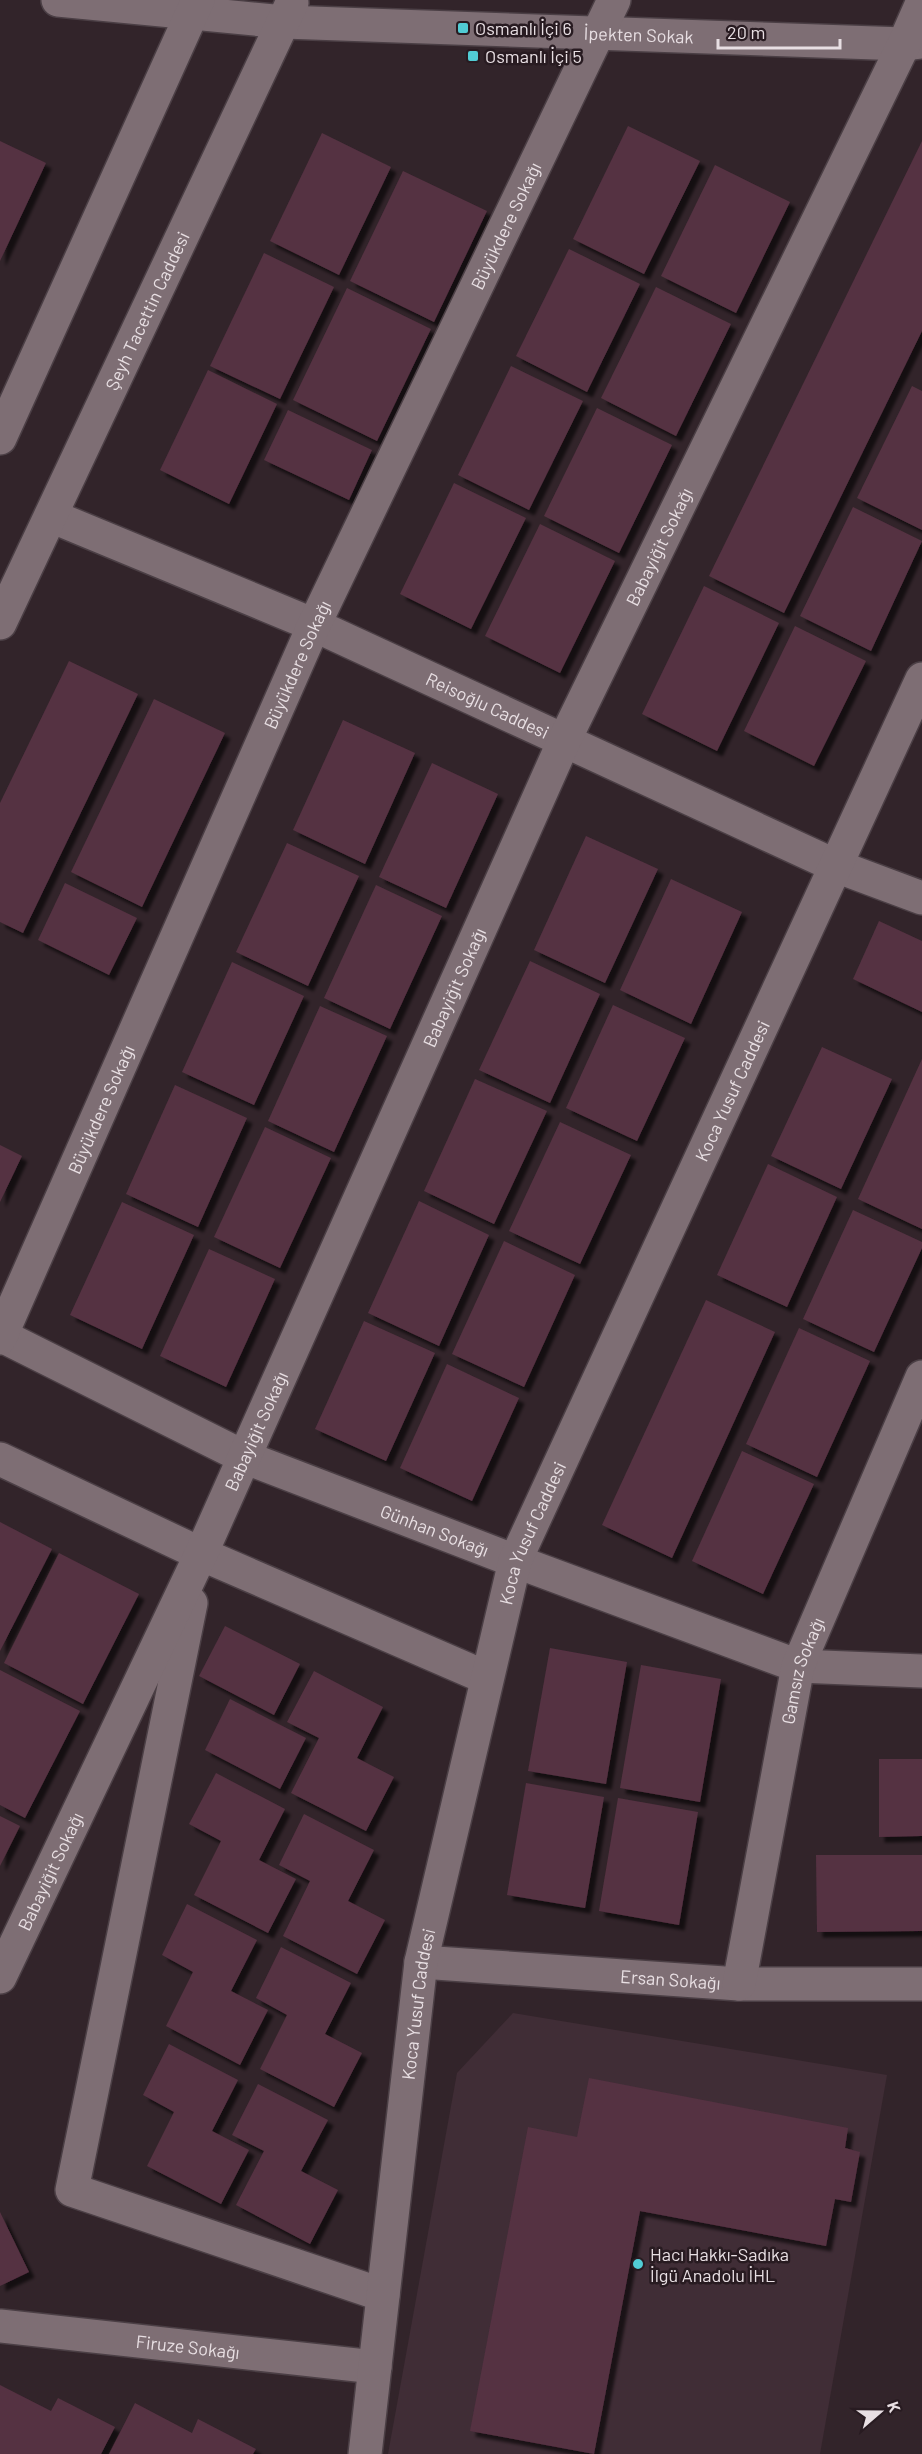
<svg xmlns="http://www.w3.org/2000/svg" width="922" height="2454" font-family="Barlow,sans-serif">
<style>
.built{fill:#402d36}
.building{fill:#553142;filter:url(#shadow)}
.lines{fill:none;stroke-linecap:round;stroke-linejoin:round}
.minor-casing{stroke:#4b3f45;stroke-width:36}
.minor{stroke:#7e6e74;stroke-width:33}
.poi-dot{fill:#51ccd4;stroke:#281b21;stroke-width:2}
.labels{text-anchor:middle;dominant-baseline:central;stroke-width:5;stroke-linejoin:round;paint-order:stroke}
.poi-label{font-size:18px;fill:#e8dfe3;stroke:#281b21;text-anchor:start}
.street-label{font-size:18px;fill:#e8dfe3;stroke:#281b21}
</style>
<defs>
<filter id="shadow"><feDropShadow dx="5.5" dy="5.5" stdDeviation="1.5" flood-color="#0009"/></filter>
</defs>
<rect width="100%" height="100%" fill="#32242a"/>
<polygon class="built" points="513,2013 887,2075 820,2454 388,2454 457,2073"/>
<g class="building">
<polygon points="628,126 700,161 644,274 573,239"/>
<polygon points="322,133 391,167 339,275 270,241"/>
<polygon points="0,141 46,163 0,261"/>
<polygon points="922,141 922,331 784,613 709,576"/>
<polygon points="715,165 790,202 736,313 661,276"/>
<polygon points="403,171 487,211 434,322 350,281"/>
<polygon points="569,249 640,284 587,392 516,356"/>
<polygon points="264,253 334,287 280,399 210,366"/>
<polygon points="656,287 731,324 676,436 601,398"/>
<polygon points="347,288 431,329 377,441 293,400"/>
<polygon points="511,366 583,401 529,510 458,475"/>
<polygon points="208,370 277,404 229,504 160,470"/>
<polygon points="912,386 922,391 922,530 857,498"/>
<polygon points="597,408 672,445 619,553 544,516"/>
<polygon points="288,410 372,450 349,500 264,460"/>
<polygon points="454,483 526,518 471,629 400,594"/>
<polygon points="853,507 922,541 871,651 800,616"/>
<polygon points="540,524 615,561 560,673 485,636"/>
<polygon points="704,586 779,623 717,751 642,714"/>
<polygon points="795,626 866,661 814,766 744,731"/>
<polygon points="69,661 138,694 23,933 0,922 0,803"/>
<polygon points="154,699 225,733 142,907 71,872"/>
<polygon points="343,720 415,753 365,864 293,830"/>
<polygon points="432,763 498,794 446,908 379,877"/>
<polygon points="586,836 658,869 605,983 534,950"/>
<polygon points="287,843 359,876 308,986 236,952"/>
<polygon points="671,879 742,912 691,1024 620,990"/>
<polygon points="65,883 137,918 109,975 38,940"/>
<polygon points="376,885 442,916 390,1029 324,998"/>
<polygon points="879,921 922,941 922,1012 853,979"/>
<polygon points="530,961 600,994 550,1103 479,1070"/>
<polygon points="232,962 304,996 254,1105 182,1072"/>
<polygon points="613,1005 685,1038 637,1141 566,1108"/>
<polygon points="320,1006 387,1036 334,1152 268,1121"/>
<polygon points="822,1047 892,1079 841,1189 771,1156"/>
<polygon points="922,1059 922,1229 858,1199"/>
<polygon points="475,1079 547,1111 494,1224 424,1191"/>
<polygon points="175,1085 247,1118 198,1227 126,1194"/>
<polygon points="560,1122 631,1155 580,1264 509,1231"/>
<polygon points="265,1127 331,1158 280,1268 214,1237"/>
<polygon points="0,1145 22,1156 0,1202"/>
<polygon points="768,1164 837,1197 787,1307 717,1275"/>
<polygon points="419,1201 489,1235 439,1346 368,1313"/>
<polygon points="122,1202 194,1235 142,1349 70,1315"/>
<polygon points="853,1210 922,1242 922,1248 874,1352 803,1319"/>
<polygon points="504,1241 575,1275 524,1387 452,1354"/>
<polygon points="209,1249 275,1279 226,1387 160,1356"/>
<polygon points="706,1300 775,1332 672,1558 602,1525"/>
<polygon points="364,1321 435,1353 386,1461 315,1429"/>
<polygon points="799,1328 870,1361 817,1477 746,1444"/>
<polygon points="447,1364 519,1398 472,1501 400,1468"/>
<polygon points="742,1451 814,1484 763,1594 692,1561"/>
<polygon points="0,1522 52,1549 0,1651"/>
<polygon points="59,1553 139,1594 83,1704 4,1663"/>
<polygon points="225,1626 300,1664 274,1715 199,1676"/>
<polygon points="550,1648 627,1662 606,1784 528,1771"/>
<polygon points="641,1665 721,1679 700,1802 620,1788"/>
<polygon points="0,1670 80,1711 25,1818 0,1805"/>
<polygon points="314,1671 383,1707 357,1758 394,1777 366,1831 291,1793 319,1738 287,1722"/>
<polygon points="230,1699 306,1738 280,1789 205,1750"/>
<polygon points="879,1759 922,1759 922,1836 879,1837"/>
<polygon points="216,1773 285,1809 259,1860 296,1879 268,1933 194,1895 221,1841 189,1824"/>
<polygon points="526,1783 604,1797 585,1908 507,1895"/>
<polygon points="618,1798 698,1812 679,1925 599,1911"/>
<polygon points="304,1814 374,1850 348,1901 385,1920 357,1974 283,1936 310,1881 279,1865"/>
<polygon points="0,1816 20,1826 0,1866"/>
<polygon points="816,1855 922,1855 922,1931 817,1932"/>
<polygon points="187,1904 257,1940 231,1991 268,2010 240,2065 166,2026 193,1972 162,1955"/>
<polygon points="281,1947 351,1983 325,2034 362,2053 334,2107 260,2069 287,2015 256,1998"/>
<polygon points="169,2044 238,2080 212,2131 249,2150 221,2204 147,2166 174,2112 143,2095"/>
<polygon points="589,2078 848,2128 845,2148 860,2152 851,2202 835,2199 826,2246 640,2211 594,2454 470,2431 528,2127 577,2137"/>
<polygon points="258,2084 328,2120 301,2171 338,2190 310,2244 236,2205 264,2151 232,2135"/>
<polygon points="0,2212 29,2272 0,2286"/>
<polygon points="0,2385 51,2411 58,2398 115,2427 101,2454 0,2454"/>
<polygon points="135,2403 192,2433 198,2419 256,2449 253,2454 109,2454"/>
</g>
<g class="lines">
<defs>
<g id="minor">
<path id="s1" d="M58 0 284 22 904 44 922 42"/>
<polyline points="0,438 198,0"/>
<path id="s2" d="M51 516 314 625 836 866 922 898"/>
<path id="s3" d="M0 623 292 3"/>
<path id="s4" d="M0 1335 244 1457 515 1561 798 1666 922 1671"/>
<path id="s5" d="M0 1338 314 625 614 0"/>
<polyline points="0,1459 201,1554 487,1678"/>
<polyline points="191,1603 72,2190 383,2295"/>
<path id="s6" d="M421 1962 739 1984H922"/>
<path id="s7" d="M0 1977 201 1554 564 741 904 44 922 3"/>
<path id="s8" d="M739 1984 798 1666 922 1377"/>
<path id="s9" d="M0 2326 375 2367"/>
<path id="s10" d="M365 2454 421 1962 515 1561 922 679"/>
</g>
</defs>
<use href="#minor" class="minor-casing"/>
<use href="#minor" class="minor"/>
</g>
<g class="poi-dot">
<rect x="457" y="22" width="12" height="12" rx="3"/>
<rect x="467" y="50" width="12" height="12" rx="3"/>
<circle cx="638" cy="2264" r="6"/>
</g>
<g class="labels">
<g class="poi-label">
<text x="475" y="28">Osmanlı İçi 6</text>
<text x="485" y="56">Osmanlı İçi 5</text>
<text x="650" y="2254">Hacı Hakkı-Sadıka<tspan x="650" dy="21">İlgü Anadolu İHL</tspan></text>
</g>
<g class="street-label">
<text stroke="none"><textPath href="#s1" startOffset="582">İpekten Sokak</textPath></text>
<text stroke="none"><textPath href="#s5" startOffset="1222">Büyükdere Sokağı</textPath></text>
<text stroke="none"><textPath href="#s3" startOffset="345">Şeyh Tacettin Caddesi</textPath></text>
<text stroke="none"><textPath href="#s7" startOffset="1575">Babayiğit Sokağı</textPath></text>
<text stroke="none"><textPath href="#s5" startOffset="736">Büyükdere Sokağı</textPath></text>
<text stroke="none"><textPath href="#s2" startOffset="476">Reisoğlu Caddesi</textPath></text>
<text stroke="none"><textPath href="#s7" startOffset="1089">Babayiğit Sokağı</textPath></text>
<text stroke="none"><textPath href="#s10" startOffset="1425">Koca Yusuf Caddesi</textPath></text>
<text stroke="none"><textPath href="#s5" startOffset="250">Büyükdere Sokağı</textPath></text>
<text stroke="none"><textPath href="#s7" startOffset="603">Babayiğit Sokağı</textPath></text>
<text stroke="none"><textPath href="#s4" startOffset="477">Günhan Sokağı</textPath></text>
<text stroke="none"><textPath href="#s10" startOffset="939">Koca Yusuf Caddesi</textPath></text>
<text stroke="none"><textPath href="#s8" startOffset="320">Gamsız Sokağı</textPath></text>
<text stroke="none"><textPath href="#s7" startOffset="117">Babayiğit Sokağı</textPath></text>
<text stroke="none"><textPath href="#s6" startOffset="250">Ersan Sokağı</textPath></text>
<text stroke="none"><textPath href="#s10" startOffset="453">Koca Yusuf Caddesi</textPath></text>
<text stroke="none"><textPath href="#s9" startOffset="189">Firuze Sokağı</textPath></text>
</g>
</g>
<g transform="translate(880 2412) rotate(70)" stroke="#281b21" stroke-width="4.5" paint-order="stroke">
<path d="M0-4.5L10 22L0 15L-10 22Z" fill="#e8dfe3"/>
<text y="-9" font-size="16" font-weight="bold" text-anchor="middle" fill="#e8dfe3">K</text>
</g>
<path d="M718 39v9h122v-9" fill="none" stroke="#e8dfe3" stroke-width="3"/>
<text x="727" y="39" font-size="18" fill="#e8dfe3" stroke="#281b21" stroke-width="4.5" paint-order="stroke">20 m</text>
</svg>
